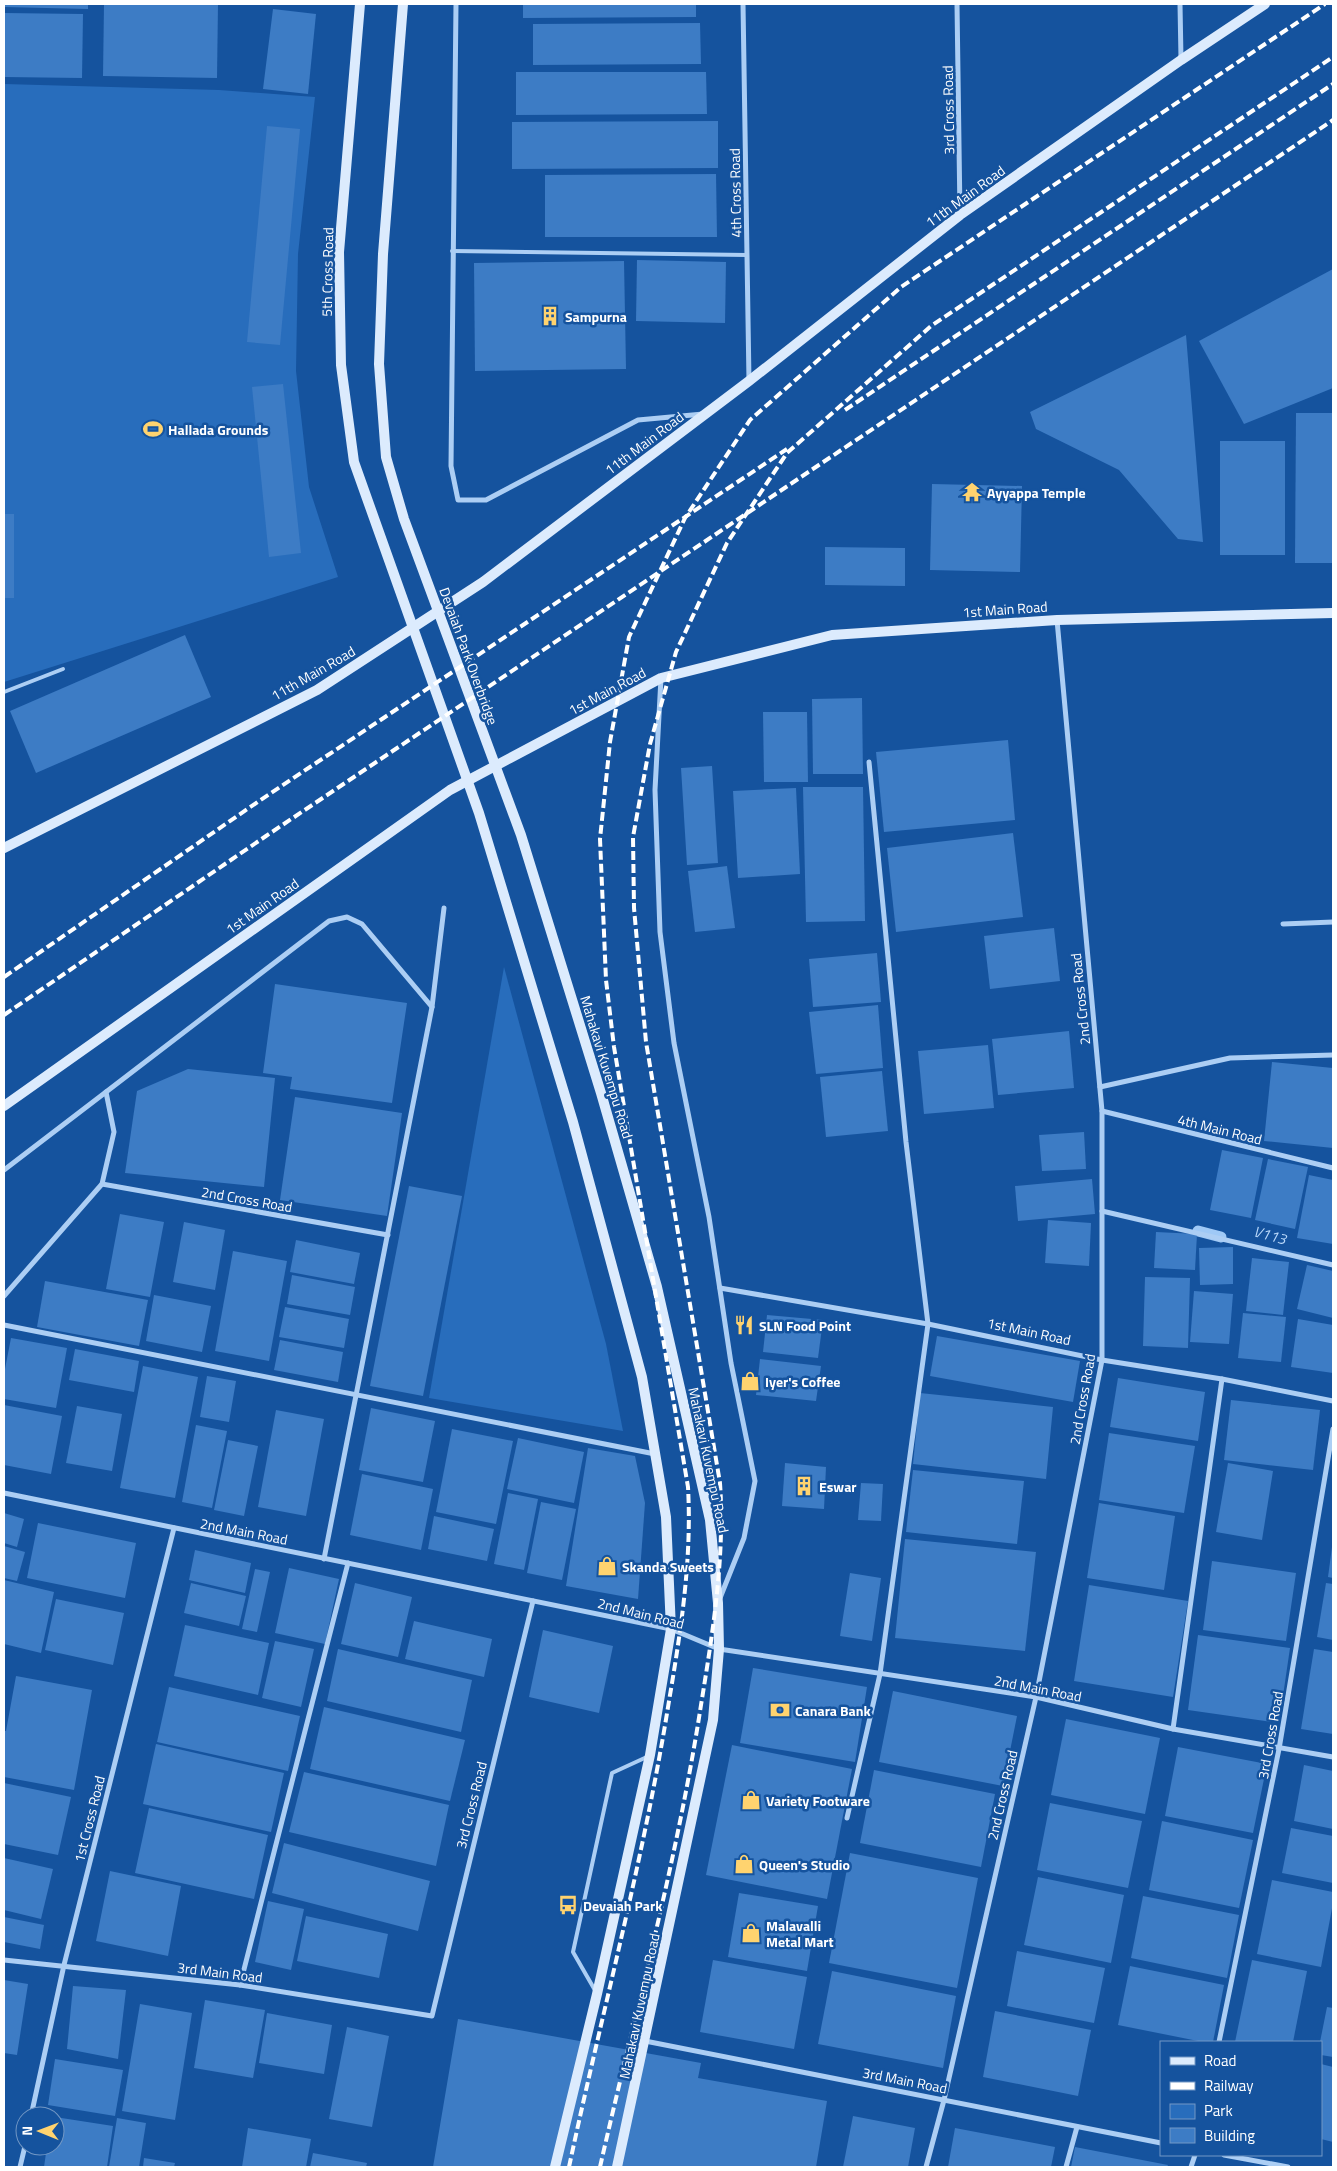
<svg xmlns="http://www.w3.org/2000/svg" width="1337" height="2171" font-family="'Titillium Web',sans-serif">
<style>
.green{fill:#286dbc}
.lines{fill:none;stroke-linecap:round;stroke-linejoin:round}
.stream{stroke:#9fc9f6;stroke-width:11}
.building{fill:#3d7cc5}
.lane{stroke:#accef4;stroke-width:4}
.street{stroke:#accef4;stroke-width:5}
.secondary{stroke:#dcebfd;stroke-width:10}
.rail{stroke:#fff;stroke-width:4;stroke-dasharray:9 4;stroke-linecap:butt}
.labels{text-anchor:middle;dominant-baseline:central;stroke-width:5;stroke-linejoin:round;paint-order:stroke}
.street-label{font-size:14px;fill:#fff;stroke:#15539e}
.poi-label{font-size:14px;font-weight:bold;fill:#fff;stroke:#15539e;text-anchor:start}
.water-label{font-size:15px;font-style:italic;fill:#b9d8fa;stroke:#15539e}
</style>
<rect width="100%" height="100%" fill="#15539e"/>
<g class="green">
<polygon points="4,84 219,90 315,97 298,254 296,371 309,487 338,577 4,682"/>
<polygon points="504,967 606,1344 623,1431 429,1398"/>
</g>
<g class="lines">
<polyline class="stream" points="1198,1231 1221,1237"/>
</g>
<g class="building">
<polygon points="4,4 88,4 88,9 4,7"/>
<polygon points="104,4 218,4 217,78 103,76"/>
<polygon points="523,4 696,4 696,17 523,18"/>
<polygon points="273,9 316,14 308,94 263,89"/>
<polygon points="4,13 83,14 82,78 4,77"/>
<polygon points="700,23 701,64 533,65 533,24"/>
<polygon points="516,72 706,72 707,114 516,115"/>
<polygon points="718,121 718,168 512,169 512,122"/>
<polygon points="267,126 300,129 280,345 247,342"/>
<polygon points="716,174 717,237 545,237 545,175"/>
<polygon points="637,260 726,262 725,323 636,321"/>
<polygon points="624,261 626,369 475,371 474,263"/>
<polygon points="1333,269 1333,388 1244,424 1199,341"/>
<polygon points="1186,335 1203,542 1178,539 1119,470 1036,429 1030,412"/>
<polygon points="283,384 301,553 269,557 252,387"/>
<polygon points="1296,413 1333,413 1333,563 1295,563"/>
<rect x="1220" y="441" width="65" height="114"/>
<polygon points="932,484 1022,486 1020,572 930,570"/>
<rect x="4" y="514" width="10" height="84"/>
<polygon points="825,547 905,548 905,586 825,585"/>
<polygon points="185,635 211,697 36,773 10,711"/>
<polygon points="862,698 863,774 813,774 812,699"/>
<polygon points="763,712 807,712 808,782 764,782"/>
<polygon points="1008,740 1015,820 884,832 876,752"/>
<polygon points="712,766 718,863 687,865 681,768"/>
<polygon points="803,787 863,787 865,921 806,922"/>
<polygon points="796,788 800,874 738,878 733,791"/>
<polygon points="1013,833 1023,917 896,932 887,848"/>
<polygon points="727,866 735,928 695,932 688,871"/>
<polygon points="1054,928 1060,981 990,989 984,936"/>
<polygon points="877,953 881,1002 813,1007 809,959"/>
<polygon points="275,984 407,1003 392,1103 290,1089 292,1077 263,1073"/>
<polygon points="878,1005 883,1068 816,1074 809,1012"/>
<polygon points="1069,1031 1074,1088 998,1095 992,1039"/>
<polygon points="988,1045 994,1108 924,1114 918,1051"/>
<polygon points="1272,1062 1333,1068 1333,1148 1264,1141"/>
<polygon points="188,1069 275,1078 264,1187 125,1173 137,1091"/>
<polygon points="882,1071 888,1131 826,1137 820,1077"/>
<polygon points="295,1097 402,1113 387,1216 280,1200"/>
<polygon points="1084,1132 1086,1169 1042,1171 1039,1135"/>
<polygon points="1222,1150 1263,1158 1251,1218 1210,1210"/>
<polygon points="1268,1159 1308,1167 1295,1229 1255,1220"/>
<polygon points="1309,1175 1333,1180 1333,1244 1297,1238"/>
<polygon points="1092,1179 1095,1214 1018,1221 1015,1186"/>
<polygon points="409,1186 462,1196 423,1396 370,1386"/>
<polygon points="120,1214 164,1222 150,1297 106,1289"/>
<polygon points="1048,1220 1091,1223 1089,1266 1045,1263"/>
<polygon points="184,1222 225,1230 215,1290 173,1282"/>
<polygon points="1156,1232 1197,1234 1195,1270 1154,1268"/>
<polygon points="296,1240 360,1253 354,1284 290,1272"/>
<polygon points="1233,1247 1233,1284 1200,1285 1199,1248"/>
<polygon points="233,1251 287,1261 269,1361 215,1351"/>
<polygon points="1252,1258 1289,1262 1283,1315 1246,1311"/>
<polygon points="1307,1265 1333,1271 1333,1318 1297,1309"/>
<polygon points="292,1275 355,1287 350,1315 287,1304"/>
<polygon points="1145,1277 1190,1278 1188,1348 1143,1346"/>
<polygon points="45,1281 148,1300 139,1346 37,1327"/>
<polygon points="1194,1291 1233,1294 1229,1344 1190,1342"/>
<polygon points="154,1295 211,1306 202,1352 146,1341"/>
<polygon points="285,1307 349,1319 344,1348 279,1337"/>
<polygon points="1243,1313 1286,1317 1281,1362 1238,1358"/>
<polygon points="767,1315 823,1320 818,1358 763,1352"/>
<polygon points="1298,1319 1333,1325 1333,1373 1291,1367"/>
<polygon points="937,1336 1080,1361 1073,1402 930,1376"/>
<polygon points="11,1338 67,1348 56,1408 4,1399 4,1374"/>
<polygon points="280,1340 343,1352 338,1382 274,1370"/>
<polygon points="75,1349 139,1361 134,1392 69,1380"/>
<polygon points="760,1359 821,1366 816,1401 756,1395"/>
<polygon points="143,1366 198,1377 175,1498 120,1488"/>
<polygon points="207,1376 236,1381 229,1422 200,1417"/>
<polygon points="1118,1378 1205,1392 1198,1441 1110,1427"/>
<polygon points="920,1393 1053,1407 1046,1479 913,1464"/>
<polygon points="1231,1400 1320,1410 1313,1470 1224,1460"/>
<polygon points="4,1405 62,1416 51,1474 4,1465"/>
<polygon points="77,1406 122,1414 112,1471 66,1463"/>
<polygon points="371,1408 435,1421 423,1482 359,1470"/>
<polygon points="276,1410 324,1419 306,1516 258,1507"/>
<polygon points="196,1425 227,1431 212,1508 182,1502"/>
<polygon points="452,1429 513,1441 496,1524 436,1512"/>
<polygon points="1109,1433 1195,1446 1184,1513 1099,1500"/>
<polygon points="518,1438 584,1452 574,1503 507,1489"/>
<polygon points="228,1440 258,1446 244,1516 214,1510"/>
<polygon points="588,1448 635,1456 645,1503 638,1599 566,1586"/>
<polygon points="785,1463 826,1467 824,1509 782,1506"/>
<polygon points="1228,1463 1273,1471 1262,1540 1216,1532"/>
<polygon points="913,1470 1024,1481 1017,1544 906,1532"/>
<polygon points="362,1474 433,1489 421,1550 350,1535"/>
<polygon points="861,1483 883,1484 881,1521 858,1520"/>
<polygon points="508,1493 538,1499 524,1570 494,1564"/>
<polygon points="541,1502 576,1509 562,1580 527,1573"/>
<polygon points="1099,1503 1175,1516 1164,1590 1087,1578"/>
<polygon points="4,1513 24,1519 17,1547 4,1543"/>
<polygon points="434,1516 494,1529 487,1561 428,1549"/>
<polygon points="38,1523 136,1543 125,1598 27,1578"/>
<polygon points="905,1539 1036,1552 1025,1651 895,1638"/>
<polygon points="4,1546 25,1552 17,1581 4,1578"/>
<polygon points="1332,1547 1333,1547 1333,1578 1328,1577"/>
<polygon points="195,1550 251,1563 245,1593 189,1580"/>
<polygon points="1212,1561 1296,1573 1286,1641 1203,1630"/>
<polygon points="289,1568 339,1579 325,1644 275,1633"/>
<polygon points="255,1569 270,1572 257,1632 242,1629"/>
<polygon points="850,1573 881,1578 872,1641 840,1636"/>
<polygon points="4,1580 54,1592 41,1653 4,1644"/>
<polygon points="191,1583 246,1596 239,1626 184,1613"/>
<polygon points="355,1583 412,1597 398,1657 341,1644"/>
<polygon points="1326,1583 1333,1584 1333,1640 1317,1637"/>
<polygon points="1089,1585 1188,1601 1173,1697 1074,1681"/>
<polygon points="56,1599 124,1613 113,1665 45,1650"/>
<polygon points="414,1621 492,1639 484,1677 405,1659"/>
<polygon points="185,1625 269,1643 258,1695 174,1676"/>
<polygon points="543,1630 613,1646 599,1713 529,1697"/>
<polygon points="1198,1635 1290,1648 1279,1723 1188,1710"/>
<polygon points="275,1641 314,1649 301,1707 262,1698"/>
<polygon points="338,1649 472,1680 461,1732 327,1701"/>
<polygon points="1314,1649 1333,1652 1333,1734 1301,1729"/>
<polygon points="753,1668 867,1687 855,1762 740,1743"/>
<polygon points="16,1676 92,1690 74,1790 4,1777 4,1731 6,1731"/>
<polygon points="169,1687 300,1716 288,1771 157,1742"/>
<polygon points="893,1691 1017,1716 1003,1786 879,1762"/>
<polygon points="324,1707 465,1740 450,1801 310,1769"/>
<polygon points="1066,1719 1160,1738 1145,1814 1051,1795"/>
<polygon points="156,1744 284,1773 271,1832 143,1804"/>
<polygon points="732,1745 852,1769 827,1899 706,1875"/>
<polygon points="1178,1747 1267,1764 1253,1833 1165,1816"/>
<polygon points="1304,1765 1333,1771 1333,1829 1294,1821"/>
<polygon points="874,1770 995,1794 981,1867 860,1843"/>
<polygon points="304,1772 449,1805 436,1866 289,1832"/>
<polygon points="4,1783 71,1797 58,1855 4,1844"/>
<polygon points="1050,1803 1142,1821 1128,1888 1037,1870"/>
<polygon points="149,1808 268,1835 254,1899 135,1873"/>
<polygon points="1162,1821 1253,1840 1239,1908 1149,1890"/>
<polygon points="1291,1828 1333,1836 1333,1883 1282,1873"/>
<polygon points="284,1843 430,1881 418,1931 272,1893"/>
<polygon points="850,1853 978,1878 957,1988 829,1963"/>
<polygon points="4,1858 53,1869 41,1919 4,1910"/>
<polygon points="110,1871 181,1886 168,1956 96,1941"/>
<polygon points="1038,1877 1124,1895 1111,1963 1024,1945"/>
<polygon points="1272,1880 1333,1892 1333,1903 1321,1967 1257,1954"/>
<polygon points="739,1893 818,1906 807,1971 728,1957"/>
<polygon points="1143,1896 1239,1915 1227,1978 1131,1958"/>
<polygon points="268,1901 304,1909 291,1970 255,1962"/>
<polygon points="306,1916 388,1934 379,1978 297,1961"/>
<polygon points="4,1917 44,1925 40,1949 4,1942"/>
<polygon points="1017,1951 1105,1968 1094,2023 1007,2006"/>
<polygon points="713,1960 807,1977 794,2049 700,2032"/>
<polygon points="1252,1960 1307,1971 1293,2042 1235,2042"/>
<polygon points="1130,1966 1224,1985 1213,2042 1203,2042 1118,2025"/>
<polygon points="832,1971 956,1996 943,2068 818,2044"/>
<polygon points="4,1980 28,1984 17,2055 4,2053"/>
<polygon points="73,1986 126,1990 118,2059 67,2049"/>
<polygon points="205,2000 265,2010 253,2078 194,2068"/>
<polygon points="140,2004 192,2013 175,2120 122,2111"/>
<polygon points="1327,2007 1333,2008 1333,2057 1321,2055 1320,2042"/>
<polygon points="995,2011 1091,2030 1078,2096 983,2077"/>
<polygon points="267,2013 332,2025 324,2074 259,2063"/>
<polygon points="458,2019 701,2063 698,2078 827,2101 816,2167 433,2167"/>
<polygon points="347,2027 389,2036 372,2127 329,2119"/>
<polygon points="55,2059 123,2070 115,2116 48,2105"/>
<polygon points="1321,2064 1333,2067 1333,2142 1321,2139"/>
<polygon points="853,2116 915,2128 908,2167 843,2167"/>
<polygon points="55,2117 113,2126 107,2167 44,2167 47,2146 55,2146"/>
<polygon points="117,2118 146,2123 139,2167 109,2167"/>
<polygon points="248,2128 311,2139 306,2167 242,2167"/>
<polygon points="955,2128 1055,2147 1051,2167 948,2167"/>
<polygon points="1075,2147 1168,2165 1167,2167 1071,2167"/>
<polygon points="313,2153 367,2163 366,2167 310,2167"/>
<polygon points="144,2158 175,2163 174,2167 143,2167"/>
</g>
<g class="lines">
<g class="lane">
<polyline points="452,251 747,255"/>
<polyline points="4,692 63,669"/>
<polyline points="596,1992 573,1952 612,1773 649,1756"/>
</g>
<g class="street">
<polyline points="456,4 451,466 458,500 486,500 638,420 703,414"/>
<polyline points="743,4 749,381"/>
<polyline points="957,4 960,215"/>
<polyline points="1180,4 1181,59"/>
<polyline points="661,678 655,790 660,932 674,1043 709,1217 731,1363 755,1481 744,1538 720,1598"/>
<polyline points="1283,924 1333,922"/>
<polyline points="1100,1087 1230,1058 1333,1055"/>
<polyline points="106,1092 329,921 347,917 362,924 432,1007"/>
<polyline points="1102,1111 1333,1168"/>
<polyline points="4,1170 106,1092 114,1132 102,1184 4,1296"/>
<polyline points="102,1184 388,1235"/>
<polyline points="1102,1211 1333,1265"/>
<polyline points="720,1288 928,1324 1102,1360 1222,1379 1333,1401"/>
<polyline points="4,1325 655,1454"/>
<polyline points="4,1493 671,1629 719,1649 1036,1697 1173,1729 1333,1757"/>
<polyline points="324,1559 432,1007 444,908"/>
<polyline points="1173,1729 1222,1379"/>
<polyline points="847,1818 880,1674 928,1324 906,1142 869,762"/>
<polyline points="4,1960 240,1985 432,2016 533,1601"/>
<polyline points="240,1985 348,1563"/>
<polyline points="645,2041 1161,2143"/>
<polyline points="1219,2042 1279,1749 1333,1429"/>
<polyline points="31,2116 64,1965 174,1528"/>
<polyline points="1224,2155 1288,2167"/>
<polyline points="20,2167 25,2146"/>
<polyline points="926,2167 944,2100 1036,1697 1102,1360 1102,1111 1057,620"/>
<polyline points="1066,2167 1077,2127"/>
<polyline points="1191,2167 1195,2155"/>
</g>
<g class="secondary">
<polyline points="360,4 339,252 341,365 354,462 479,813 573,1122 642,1377 666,1517 671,1629 650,1755 597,1994 555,2167"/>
<polyline points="403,4 383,254 379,364 386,457 404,519 521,835 601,1093 657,1287 710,1520 718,1603 719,1649 713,1720 617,2167"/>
<polyline points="4,848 317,690 483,582 749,381 960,215 1181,60 1265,4"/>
<polyline points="4,1106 450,790 661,678 832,635 1057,620 1333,613"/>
</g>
<g class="rail">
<polyline points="845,410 1333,84"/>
<polyline points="4,977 259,801 787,449"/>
<polyline points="4,1015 266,836 1333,120"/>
<path d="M569 2167C602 2012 644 1858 669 1701 681 1630 692 1559 688 1487L614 1047 606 980 600 839 610 742 629 637 685 518 750 420 901 287 1325 4"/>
<path d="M600 2167C635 2013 677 1861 701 1705 713 1631 725 1557 720 1483L646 1042 634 908 633 837 650 744 676 652 727 543 787 453 931 326 1333 57"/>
</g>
</g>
<defs>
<symbol id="building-bare" viewBox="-9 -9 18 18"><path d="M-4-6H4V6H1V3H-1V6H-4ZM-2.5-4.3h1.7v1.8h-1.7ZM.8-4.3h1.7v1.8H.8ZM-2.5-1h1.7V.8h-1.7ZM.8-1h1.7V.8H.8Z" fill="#ffd36f" stroke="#15539e" stroke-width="2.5" paint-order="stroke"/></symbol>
<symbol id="stadium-bare" viewBox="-9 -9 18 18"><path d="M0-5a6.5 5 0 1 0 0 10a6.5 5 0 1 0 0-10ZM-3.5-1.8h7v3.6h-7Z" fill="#ffd36f" stroke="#15539e" stroke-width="2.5" paint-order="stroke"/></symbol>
<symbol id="temple-bare" viewBox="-9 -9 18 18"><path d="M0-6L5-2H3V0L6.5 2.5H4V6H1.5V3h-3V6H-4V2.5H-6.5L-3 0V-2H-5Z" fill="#ffd36f" stroke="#15539e" stroke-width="2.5" paint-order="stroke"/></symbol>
<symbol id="restaurant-bare" viewBox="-9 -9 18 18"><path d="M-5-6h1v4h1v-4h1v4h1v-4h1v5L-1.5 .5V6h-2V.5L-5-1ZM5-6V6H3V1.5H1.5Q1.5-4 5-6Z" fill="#ffd36f" stroke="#15539e" stroke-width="2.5" paint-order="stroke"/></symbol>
<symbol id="shop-bare" viewBox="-9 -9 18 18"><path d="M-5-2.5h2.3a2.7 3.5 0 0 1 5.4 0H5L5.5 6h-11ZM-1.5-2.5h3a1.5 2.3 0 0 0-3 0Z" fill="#ffd36f" stroke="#15539e" stroke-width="2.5" paint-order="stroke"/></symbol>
<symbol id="bank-bare" viewBox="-9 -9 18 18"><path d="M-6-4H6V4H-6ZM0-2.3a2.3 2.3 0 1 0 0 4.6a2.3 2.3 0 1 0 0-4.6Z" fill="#ffd36f" stroke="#15539e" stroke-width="2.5" paint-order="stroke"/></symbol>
<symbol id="bus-bare" viewBox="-9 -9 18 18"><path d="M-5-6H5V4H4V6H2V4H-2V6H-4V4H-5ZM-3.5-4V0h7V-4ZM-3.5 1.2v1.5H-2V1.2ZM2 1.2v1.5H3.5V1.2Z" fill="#ffd36f" stroke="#15539e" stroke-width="2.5" paint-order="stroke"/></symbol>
</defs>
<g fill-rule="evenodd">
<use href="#building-bare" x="536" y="302" width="28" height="28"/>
<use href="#stadium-bare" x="139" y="415" width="28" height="28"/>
<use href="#temple-bare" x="958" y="478" width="28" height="28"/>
<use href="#restaurant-bare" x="730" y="1311" width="28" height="28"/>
<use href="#shop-bare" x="736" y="1367" width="28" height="28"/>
<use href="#building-bare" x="790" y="1472" width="28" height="28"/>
<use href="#shop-bare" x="593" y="1552" width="28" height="28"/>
<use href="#bank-bare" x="766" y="1696" width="28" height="28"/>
<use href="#shop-bare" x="737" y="1786" width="28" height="28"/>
<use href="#shop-bare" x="730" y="1850" width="28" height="28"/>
<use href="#bus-bare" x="554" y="1891" width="28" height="28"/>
<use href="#shop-bare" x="737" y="1919" width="28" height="28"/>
</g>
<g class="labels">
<g class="street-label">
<text transform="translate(948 110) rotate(-91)">3rd Cross Road</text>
<text transform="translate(735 193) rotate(-91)">4th Cross Road</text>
<text transform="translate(965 196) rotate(-36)">11th Main Road</text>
<text transform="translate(327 272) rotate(-89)">5th Cross Road</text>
<text transform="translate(644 443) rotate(-37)">11th Main Road</text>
<text transform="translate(1005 609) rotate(-4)">1st Main Road</text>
<text transform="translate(469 656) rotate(70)">Devaiah Park Overbridge</text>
<text transform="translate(313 673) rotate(-30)">11th Main Road</text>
<text transform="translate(607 691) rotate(-28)">1st Main Road</text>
<text transform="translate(262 906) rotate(-35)">1st Main Road</text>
<text transform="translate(1080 999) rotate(-96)">2nd Cross Road</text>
<text transform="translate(607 1067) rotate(73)">Mahakavi Kuvempu Road</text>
<text transform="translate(1220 1129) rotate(14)">4th Main Road</text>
<text transform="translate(247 1199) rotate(10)">2nd Cross Road</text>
<text transform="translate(1029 1331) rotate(12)">1st Main Road</text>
<text transform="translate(1082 1399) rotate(-80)">2nd Cross Road</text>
<text transform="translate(709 1460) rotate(78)">Mahakavi Kuvempu Road</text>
<text transform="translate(244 1531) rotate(11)">2nd Main Road</text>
<text transform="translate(641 1613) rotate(14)">2nd Main Road</text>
<text transform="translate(1038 1688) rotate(11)">2nd Main Road</text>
<text transform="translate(1270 1735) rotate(-80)">3rd Cross Road</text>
<text transform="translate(1002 1795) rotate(-77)">2nd Cross Road</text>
<text transform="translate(471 1805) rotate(-76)">3rd Cross Road</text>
<text transform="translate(89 1819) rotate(-76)">1st Cross Road</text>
<text transform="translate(220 1972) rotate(7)">3rd Main Road</text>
<text transform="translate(639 2006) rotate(-78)">Mahakavi Kuvempu Road</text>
<text transform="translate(905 2080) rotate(11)">3rd Main Road</text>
</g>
<g class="poi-label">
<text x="565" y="316">Sampurna</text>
<text x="168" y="429">Hallada Grounds</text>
<text x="987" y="492">Ayyappa Temple</text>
<text x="759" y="1325">SLN Food Point</text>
<text x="765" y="1381">Iyer's Coffee</text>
<text x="819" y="1486">Eswar</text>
<text x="622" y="1566">Skanda Sweets</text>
<text x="795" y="1710">Canara Bank</text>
<text x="766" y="1800">Variety Footware</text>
<text x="759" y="1864">Queen's Studio</text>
<text x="583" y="1905">Devaiah Park</text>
<text x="766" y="1925">Malavalli<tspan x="766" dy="16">Metal Mart</tspan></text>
</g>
<g class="water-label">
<text transform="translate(1270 1235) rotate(15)">V113</text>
</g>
</g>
<rect width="1337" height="2171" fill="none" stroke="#ffffff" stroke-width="10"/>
<rect x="1160" y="2041" width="162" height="115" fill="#15539e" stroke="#7398c5"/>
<rect x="1170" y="2057" width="25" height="8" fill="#dcebfd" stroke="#7398c5"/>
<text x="1204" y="2066" font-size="15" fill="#ffffff">Road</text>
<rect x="1170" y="2082" width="25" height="8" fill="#ffffff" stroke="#7398c5"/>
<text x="1204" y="2091" font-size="15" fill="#ffffff">Railway</text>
<rect x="1170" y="2104" width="25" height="15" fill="#286dbc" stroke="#7398c5"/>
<text x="1204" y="2116" font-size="15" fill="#ffffff">Park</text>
<rect x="1170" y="2128" width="25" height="15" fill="#3d7cc5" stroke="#7398c5"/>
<text x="1204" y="2141" font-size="15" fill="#ffffff">Building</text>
<g transform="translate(40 2131) rotate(271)"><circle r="24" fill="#15539e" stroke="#7398c5"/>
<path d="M0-4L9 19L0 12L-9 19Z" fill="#ffd36f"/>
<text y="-8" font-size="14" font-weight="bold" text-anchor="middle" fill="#ffffff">N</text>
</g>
</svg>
